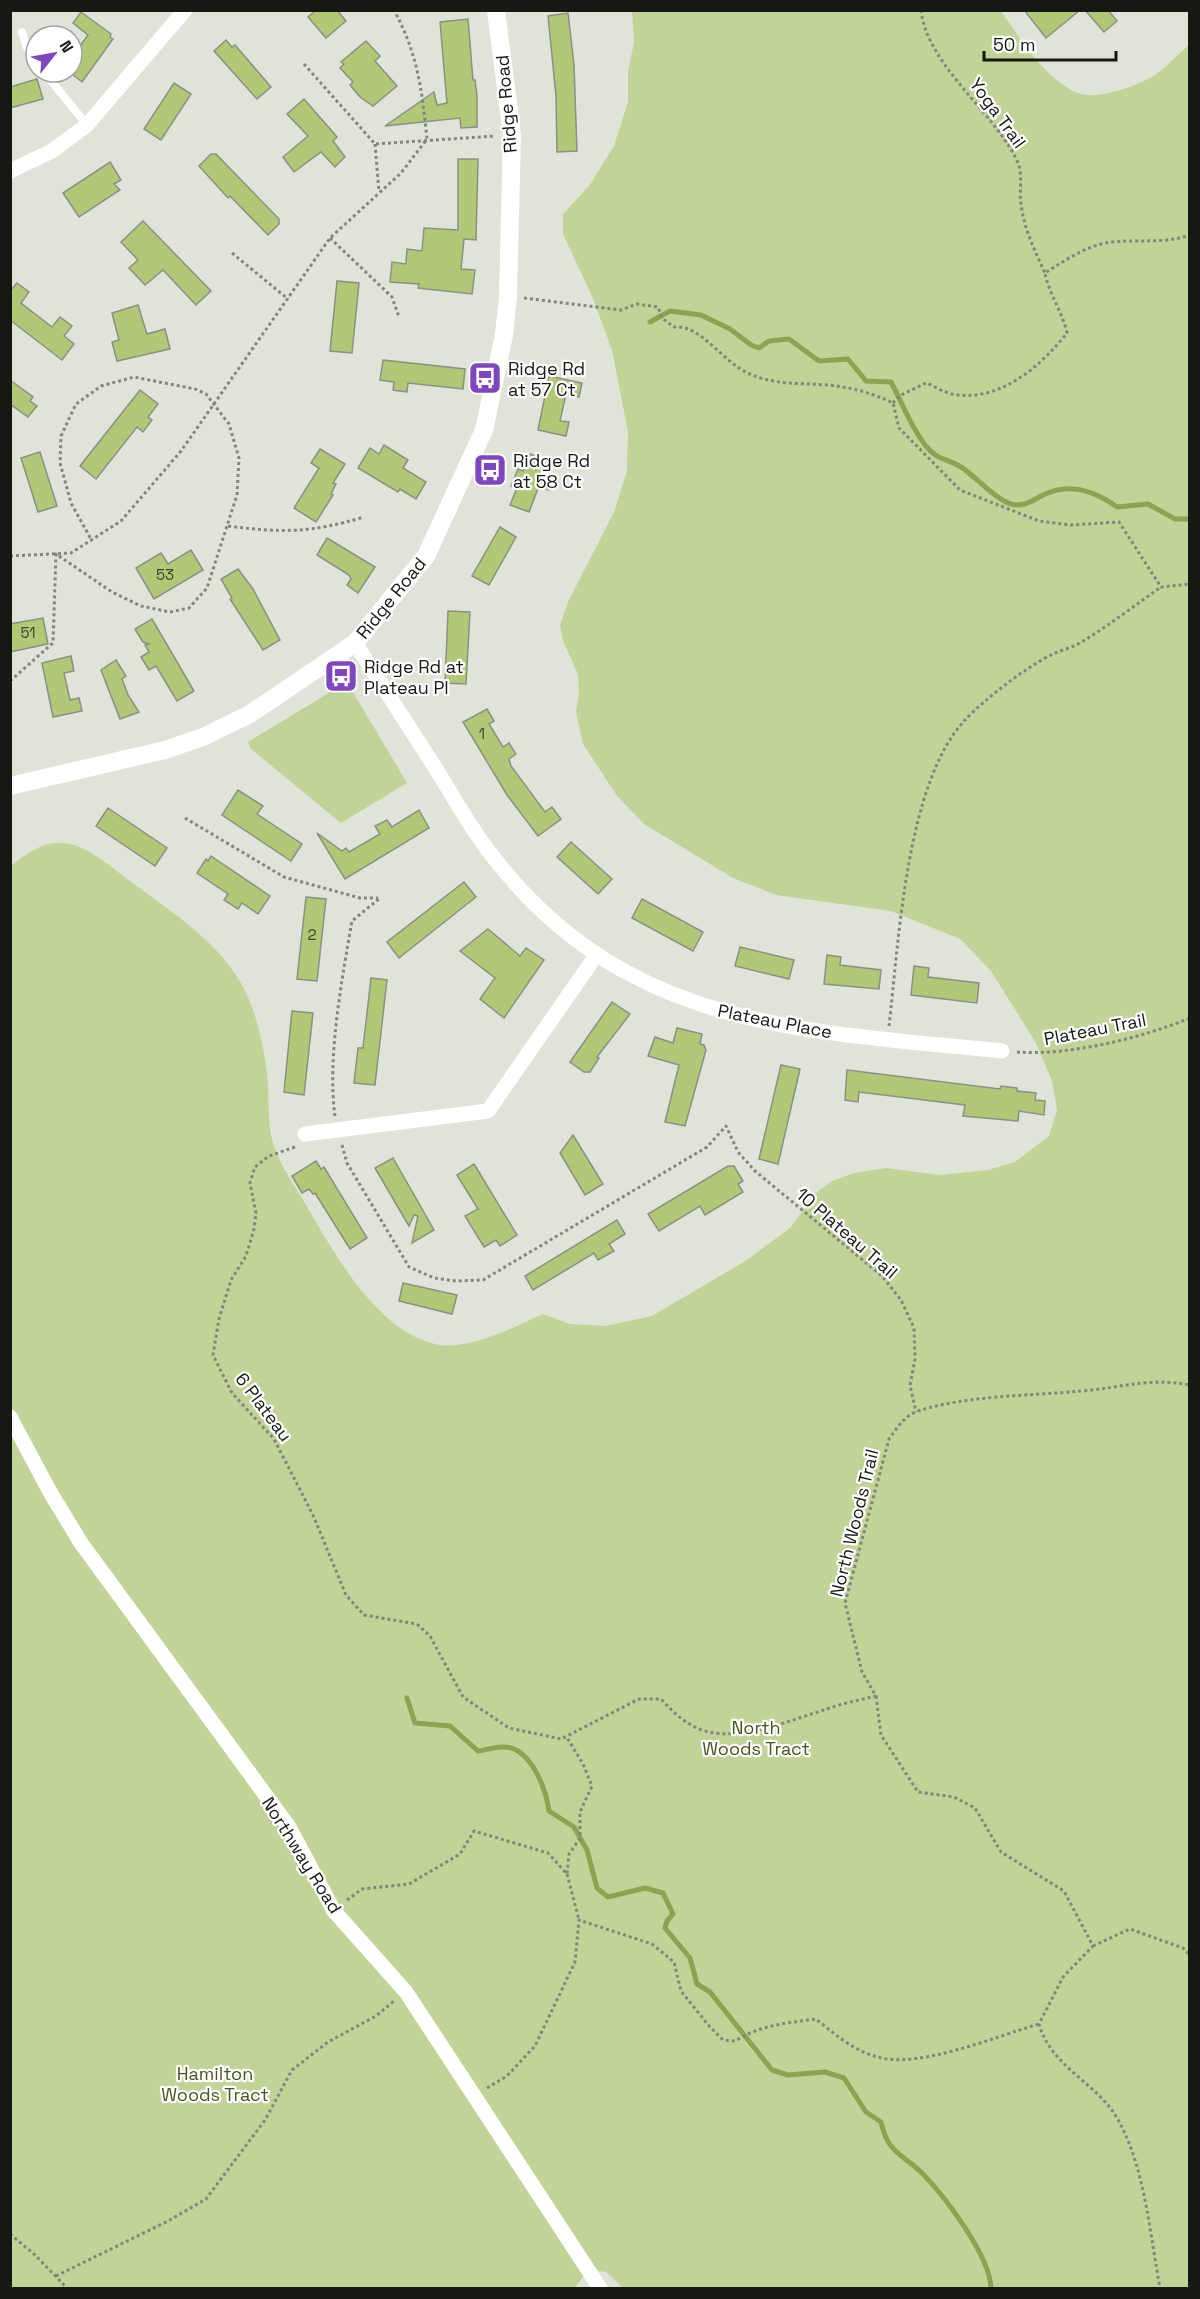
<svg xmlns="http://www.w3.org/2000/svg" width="1200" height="2299" font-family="'Space Grotesk',sans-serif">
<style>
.green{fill:#c1d396}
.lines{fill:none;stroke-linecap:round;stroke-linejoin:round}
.stream{stroke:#8da351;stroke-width:5}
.building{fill:#b1c876;stroke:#8c9084;stroke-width:1.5}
.path{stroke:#83867d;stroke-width:3;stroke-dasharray:3 3;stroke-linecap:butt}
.service{stroke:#fff;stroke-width:8}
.minor{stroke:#fff;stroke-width:15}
.tertiary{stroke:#fff;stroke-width:18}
.labels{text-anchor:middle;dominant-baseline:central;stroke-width:4.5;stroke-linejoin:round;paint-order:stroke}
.number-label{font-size:15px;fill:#3d442c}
.street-label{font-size:18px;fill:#161813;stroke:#fff}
.poi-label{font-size:18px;fill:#161813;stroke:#fff;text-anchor:start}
.park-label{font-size:18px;fill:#47561b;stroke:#fff}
</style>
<rect width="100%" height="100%" fill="#e0e4d8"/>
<g class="green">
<path d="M632 11H1001C1020 38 1041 73 1071 90 1092 103 1130 88 1150 78 1164 70 1177 55 1189 45V2288H623L606 2272 588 2270 575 2288H11V866C54 830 76 839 118 872 163 907 223 941 247 995 258 1019 264 1048 267 1074 270 1097 266 1123 274 1146 281 1167 295 1186 306 1205 335 1254 376 1330 435 1344 468 1352 514 1327 543 1314L570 1324 605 1326 652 1316 747 1260 790 1228 816 1193 832 1181 854 1173 886 1168 940 1175 988 1170 1015 1162 1049 1136 1057 1110 1052 1081 1036 1043 991 971 960 939 891 911 776 895 733 878 644 824 617 796 583 744 576 712 579 694 578 674 563 641 560 625 568 602 614 512 627 471 628 432 612 350 592 296 563 234V214L589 186 614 146 628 102V72L634 42Z"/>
<polygon points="347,682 407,783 341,823 251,749 248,742"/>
</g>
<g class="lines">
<g class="stream">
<path d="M650 322 670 311 701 315 730 329 751 345 759 348 769 341 789 339 819 361 848 359 866 381 891 382C903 404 910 426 926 446 936 460 949 459 961 467 976 476 1000 506 1018 505 1028 505 1035 499 1043 495 1069 482 1095 491 1117 507L1148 504 1175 519H1190"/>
<path d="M407 1698 415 1723 450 1726 478 1751C486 1750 494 1747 502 1747 530 1745 546 1789 549 1811L574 1827 587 1850 597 1888 608 1897 645 1888 663 1893 673 1914 667 1921 665 1928 690 1958 697 1984 710 1992 772 2070 788 2075 825 2072 844 2078 866 2112 881 2122C888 2154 902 2153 923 2174 946 2198 990 2256 991 2288"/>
</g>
</g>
<g class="building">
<polygon points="316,10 337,10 346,21 326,38 308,17"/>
<polygon points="1024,10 1080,10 1046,38"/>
<polygon points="1085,10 1108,10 1117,21 1104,32"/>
<polygon points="81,12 111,34 110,37 113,39 82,82 72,74 72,57 88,35 73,23"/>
<polygon points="568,13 574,65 577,151 557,152 556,96 548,16"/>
<polygon points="468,19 473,80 475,80 477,96 477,127 461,128 460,118 385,126 434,92 437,105 447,103 440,22"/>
<polygon points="226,40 232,47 235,45 271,87 257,99 214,51"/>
<polygon points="366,41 380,56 375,61 397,86 373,106 360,97 350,85 353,82 340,68 344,64 341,62"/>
<polygon points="37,79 43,99 10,108 10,87"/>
<polygon points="174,83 191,94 161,140 144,129"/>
<polygon points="304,99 337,137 333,141 345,157 335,167 321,152 294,172 283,157 308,136 287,114"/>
<polygon points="211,154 216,154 279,219 279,224 268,235 230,196 228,198 199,166"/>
<polygon points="458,159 478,159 476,240 464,239 461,269 475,270 472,294 418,288 419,284 390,282 392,262 406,264 407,249 422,251 424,228 458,230"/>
<polygon points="110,162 121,180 114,184 120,190 79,217 63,193"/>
<polygon points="143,221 211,291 196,305 163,270 145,285 129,268 138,260 121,242"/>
<polygon points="337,281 359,283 352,353 330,351"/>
<polygon points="17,283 29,292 21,303 52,327 60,317 72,326 64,336 74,344 62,360 10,320 10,291"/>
<polygon points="138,305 147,334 165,329 170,349 117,361 112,342 119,340 112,313"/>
<polygon points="383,360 465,369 463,389 408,383 407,392 393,390 394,382 380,380"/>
<polygon points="549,376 582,383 579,397 566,394 560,421 569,422 566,436 538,430"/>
<polygon points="10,380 33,397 30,401 37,406 28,417 10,404"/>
<polygon points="140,390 158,404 148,417 152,420 143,432 137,427 96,479 80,466"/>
<polygon points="384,445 408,460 403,468 426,482 416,499 400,489 398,492 358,468 370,448 379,454"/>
<polygon points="320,449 345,464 333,483 336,484 331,494 333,495 316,522 294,508 319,468 311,463"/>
<polygon points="40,452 57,506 38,512 21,458"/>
<polygon points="530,454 549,461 544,474 554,478 549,490 539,486 529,512 510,505 517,488 511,486 518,469 523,471"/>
<polygon points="500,527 516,537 489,585 472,576"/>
<polygon points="327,538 375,567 358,593 347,585 351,579 349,575 317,555"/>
<polygon points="191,550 203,570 154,599 136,568 161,553 168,564"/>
<polygon points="238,569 253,589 280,640 263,650 230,599 232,598 221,579"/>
<polygon points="448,611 470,612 466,684 445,683"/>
<polygon points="43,618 48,644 10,652 10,624"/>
<polygon points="152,619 194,691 177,701 156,666 149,670 141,657 149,652 145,645 149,644 143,642 135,629"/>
<polygon points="71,656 74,671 64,673 70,700 79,698 82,711 53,717 42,663"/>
<polygon points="116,660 126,676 122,679 128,695 139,712 120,719 101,670"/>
<polygon points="487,709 494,721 489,724 503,747 509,743 516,754 509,759 511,766 545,812 552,807 561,819 538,836 507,795 463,722"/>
<polygon points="238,790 263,806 257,814 302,844 291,861 222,815"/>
<polygon points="108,808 167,848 155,866 96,826"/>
<polygon points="419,810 429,828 345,879 317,833 342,851 346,848 349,852 380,834 375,826 387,820 392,827"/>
<polygon points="571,842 612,879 598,894 557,857"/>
<polygon points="211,856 270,896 258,914 242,903 238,909 224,900 228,894 197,873 206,859 208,861"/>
<polygon points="464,882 476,897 399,958 387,942"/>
<polygon points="306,897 326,899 317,981 297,979"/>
<polygon points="642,899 703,932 693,951 632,918"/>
<polygon points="488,929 520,956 526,948 544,960 504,1018 480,999 495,978 460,951"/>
<polygon points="740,947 794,960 789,979 735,966"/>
<polygon points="827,955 841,957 840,965 881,970 879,989 824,984"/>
<polygon points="914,966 929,968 928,977 979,983 977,1003 911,995"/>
<polygon points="371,978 387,980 375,1085 354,1083 358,1048 363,1048"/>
<polygon points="612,1002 630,1014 597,1057 599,1058 590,1072 584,1072 570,1062"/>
<polygon points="292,1011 313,1013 304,1095 284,1092"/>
<polygon points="677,1028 702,1034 700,1044 704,1045 706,1050 685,1126 665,1122 679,1065 648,1056 655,1037 673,1043"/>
<polygon points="781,1065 800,1069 778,1164 759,1159"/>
<polygon points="847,1070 1000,1089 1001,1086 1017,1088 1017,1091 1036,1093 1035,1100 1045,1101 1044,1115 1019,1111 1018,1121 963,1116 965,1105 859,1092 858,1102 845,1100"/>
<polygon points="573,1135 603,1184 585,1195 560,1153"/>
<polygon points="393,1158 434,1230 412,1243 418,1216 414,1215 409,1226 375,1168"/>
<polygon points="316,1161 321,1169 324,1167 367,1238 350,1249 315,1193 313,1194 309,1189 302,1193 292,1176"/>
<polygon points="474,1164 517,1235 500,1246 496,1240 484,1247 465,1216 478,1209 457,1175"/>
<polygon points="728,1166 734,1166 743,1181 738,1184 743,1192 705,1215 700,1206 659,1231 648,1214"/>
<polygon points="617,1220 625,1234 609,1244 614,1251 598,1260 594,1253 533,1290 525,1276"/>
<polygon points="403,1283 457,1295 452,1314 399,1301"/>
</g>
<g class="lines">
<g class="path">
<path d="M921 10C927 66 996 113 1018 163 1023 175 1019 192 1021 204 1024 229 1035 251 1045 273"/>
<polyline points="304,64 375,144 495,136"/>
<polyline points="375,144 379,192"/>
<polyline points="330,238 392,297 399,317"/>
<polyline points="232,253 288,299"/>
<path d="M524 298 621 310 637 304 658 307 662 318 674 327C701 324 723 363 750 374 774 385 801 383 827 385 851 387 872 393 893 403L899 428 960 490 1039 521 1071 525 1119 522 1161 587 1190 584"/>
<path d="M893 403 899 396 926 383C934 386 943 392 952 394 999 403 1040 367 1067 333 1062 311 1049 294 1045 273 1064 261 1083 248 1105 243 1133 238 1162 245 1190 235"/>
<path d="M228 526C283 533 310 533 364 517"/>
<path d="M10 556 71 553 121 521 181 451 330 238 401 173 427 139C422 91 418 54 394 10"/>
<polyline points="10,681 53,643 56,554 112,592 141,606 170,612 189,608 207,588 237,495 239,458 229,424 206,394 195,389 134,377 101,386 76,404 61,436 60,463 71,503 92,541"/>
<polyline points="185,818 284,877 360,898 378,898"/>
<path d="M889 1026C899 941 906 783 965 720 986 698 1026 667 1053 654 1061 650 1071 648 1078 644 1107 627 1134 606 1161 587"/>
<path d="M1017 1052C1068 1056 1142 1038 1190 1018"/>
<path d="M335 1116C327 1059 342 978 352 921L380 898"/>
<polyline points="342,1145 347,1163 409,1267 434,1278 456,1281 483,1280 707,1147 726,1126 738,1152 755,1171 882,1276 901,1300 914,1328 915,1359 910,1385 916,1412"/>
<path d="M295 1147 269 1156 255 1167 250 1183 256 1213 254 1229 246 1256 231 1280 219 1319 213 1355 232 1393 274 1439 313 1515 346 1595 364 1615 417 1624 430 1636 463 1697 509 1728 561 1739 639 1699H661C672 1711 682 1721 697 1728 734 1745 790 1720 827 1709 843 1703 860 1700 876 1696L862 1672 845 1603 889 1439C897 1428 904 1416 918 1411 968 1395 1029 1396 1081 1391 1120 1388 1150 1377 1190 1385"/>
<path d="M876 1696 881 1735 918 1792 954 1797 975 1808 1001 1852 1064 1891 1093 1946 1063 1977 1039 2024C1051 2067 1096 2082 1117 2118 1145 2166 1150 2235 1160 2288"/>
<polyline points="567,1874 579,1920"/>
<polyline points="347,1900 362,1889 409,1884 460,1854 474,1831 548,1853 567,1874 569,1854 580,1838 580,1812 592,1786 583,1764 566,1736"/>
<polyline points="1093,1946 1130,1929 1183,1948 1190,1955"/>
<path d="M487 2088 507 2076 535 2046 575 1962 579 1920 652 1944 674 1962 681 1991 709 2026 723 2040 735 2041C761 2025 786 2023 816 2019 833 2033 852 2049 874 2056 916 2071 996 2036 1039 2024"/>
<polyline points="10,2234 35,2255 67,2288"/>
<polyline points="56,2276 168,2221 206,2199 265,2120 292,2070 328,2042 376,2016 394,2001"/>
</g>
<g class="service">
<polyline points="22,32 27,48 36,61"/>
<polyline points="44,72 87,125"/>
</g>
<g class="minor">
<polyline points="10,171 52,151 87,125 185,10"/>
<path d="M355 643C382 685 409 727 436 769 456 801 474 834 498 863 631 1030 808 1031 1002 1051"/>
<polyline points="305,1134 488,1111 597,954"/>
<polyline points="10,1417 50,1492 81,1543 289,1827 334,1911 406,1992 600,2288"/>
</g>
<polyline class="tertiary" points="10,786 165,750 203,737 250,714 355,643 426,556 484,430 504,335 508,296 512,135 496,10"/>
</g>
<defs>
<symbol id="bus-square" viewBox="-11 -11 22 22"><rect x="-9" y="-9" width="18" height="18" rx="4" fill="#7e47be" stroke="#fff"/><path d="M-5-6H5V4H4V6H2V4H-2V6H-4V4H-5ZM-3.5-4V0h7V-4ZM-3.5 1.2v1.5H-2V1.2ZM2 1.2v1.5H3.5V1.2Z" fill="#fff"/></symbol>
</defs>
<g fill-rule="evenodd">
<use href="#bus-square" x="466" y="359" width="38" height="38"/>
<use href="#bus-square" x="471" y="451" width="38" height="38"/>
<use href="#bus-square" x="322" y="657" width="38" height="38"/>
</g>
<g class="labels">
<g class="number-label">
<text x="165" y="574">53</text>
<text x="28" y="632">51</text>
<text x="482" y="733">1</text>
<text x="312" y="934">2</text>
</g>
<g class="street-label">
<text transform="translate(506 104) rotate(-95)">Ridge Road</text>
<text transform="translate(998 113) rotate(54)">Yoga Trail</text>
<text transform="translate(391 598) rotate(-51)">Ridge Road</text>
<text transform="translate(775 1021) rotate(11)">Plateau Place</text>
<text transform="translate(1095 1029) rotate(-11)">Plateau Trail</text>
<text transform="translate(847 1233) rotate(41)">10 Plateau Trail</text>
<text transform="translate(264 1407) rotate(53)">6 Plateau</text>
<text transform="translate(854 1523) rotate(-76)">North Woods Trail</text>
<text transform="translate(302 1855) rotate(58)">Northway Road</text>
</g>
<g class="poi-label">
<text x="508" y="368">Ridge Rd<tspan x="508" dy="21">at 57 Ct</tspan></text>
<text x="513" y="460">Ridge Rd<tspan x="513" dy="21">at 58 Ct</tspan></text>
<text x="364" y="666">Ridge Rd at<tspan x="364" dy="21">Plateau Pl</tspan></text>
</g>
<g class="park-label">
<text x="756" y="1727">North<tspan x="756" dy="21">Woods Tract</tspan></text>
<text x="215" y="2073">Hamilton<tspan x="215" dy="21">Woods Tract</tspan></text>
</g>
</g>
<rect width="1200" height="2299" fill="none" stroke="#161813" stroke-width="24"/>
<g transform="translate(54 54) rotate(59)"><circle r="28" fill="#ffffff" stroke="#a2a3a1" stroke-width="1.5"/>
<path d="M0-4.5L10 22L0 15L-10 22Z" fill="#7e47be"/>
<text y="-9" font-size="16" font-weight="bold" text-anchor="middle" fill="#161813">N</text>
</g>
<path d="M984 51v9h132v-9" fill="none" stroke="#161813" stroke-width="3"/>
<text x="993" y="51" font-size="18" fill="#161813" stroke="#ffffff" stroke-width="4.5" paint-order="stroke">50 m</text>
</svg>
